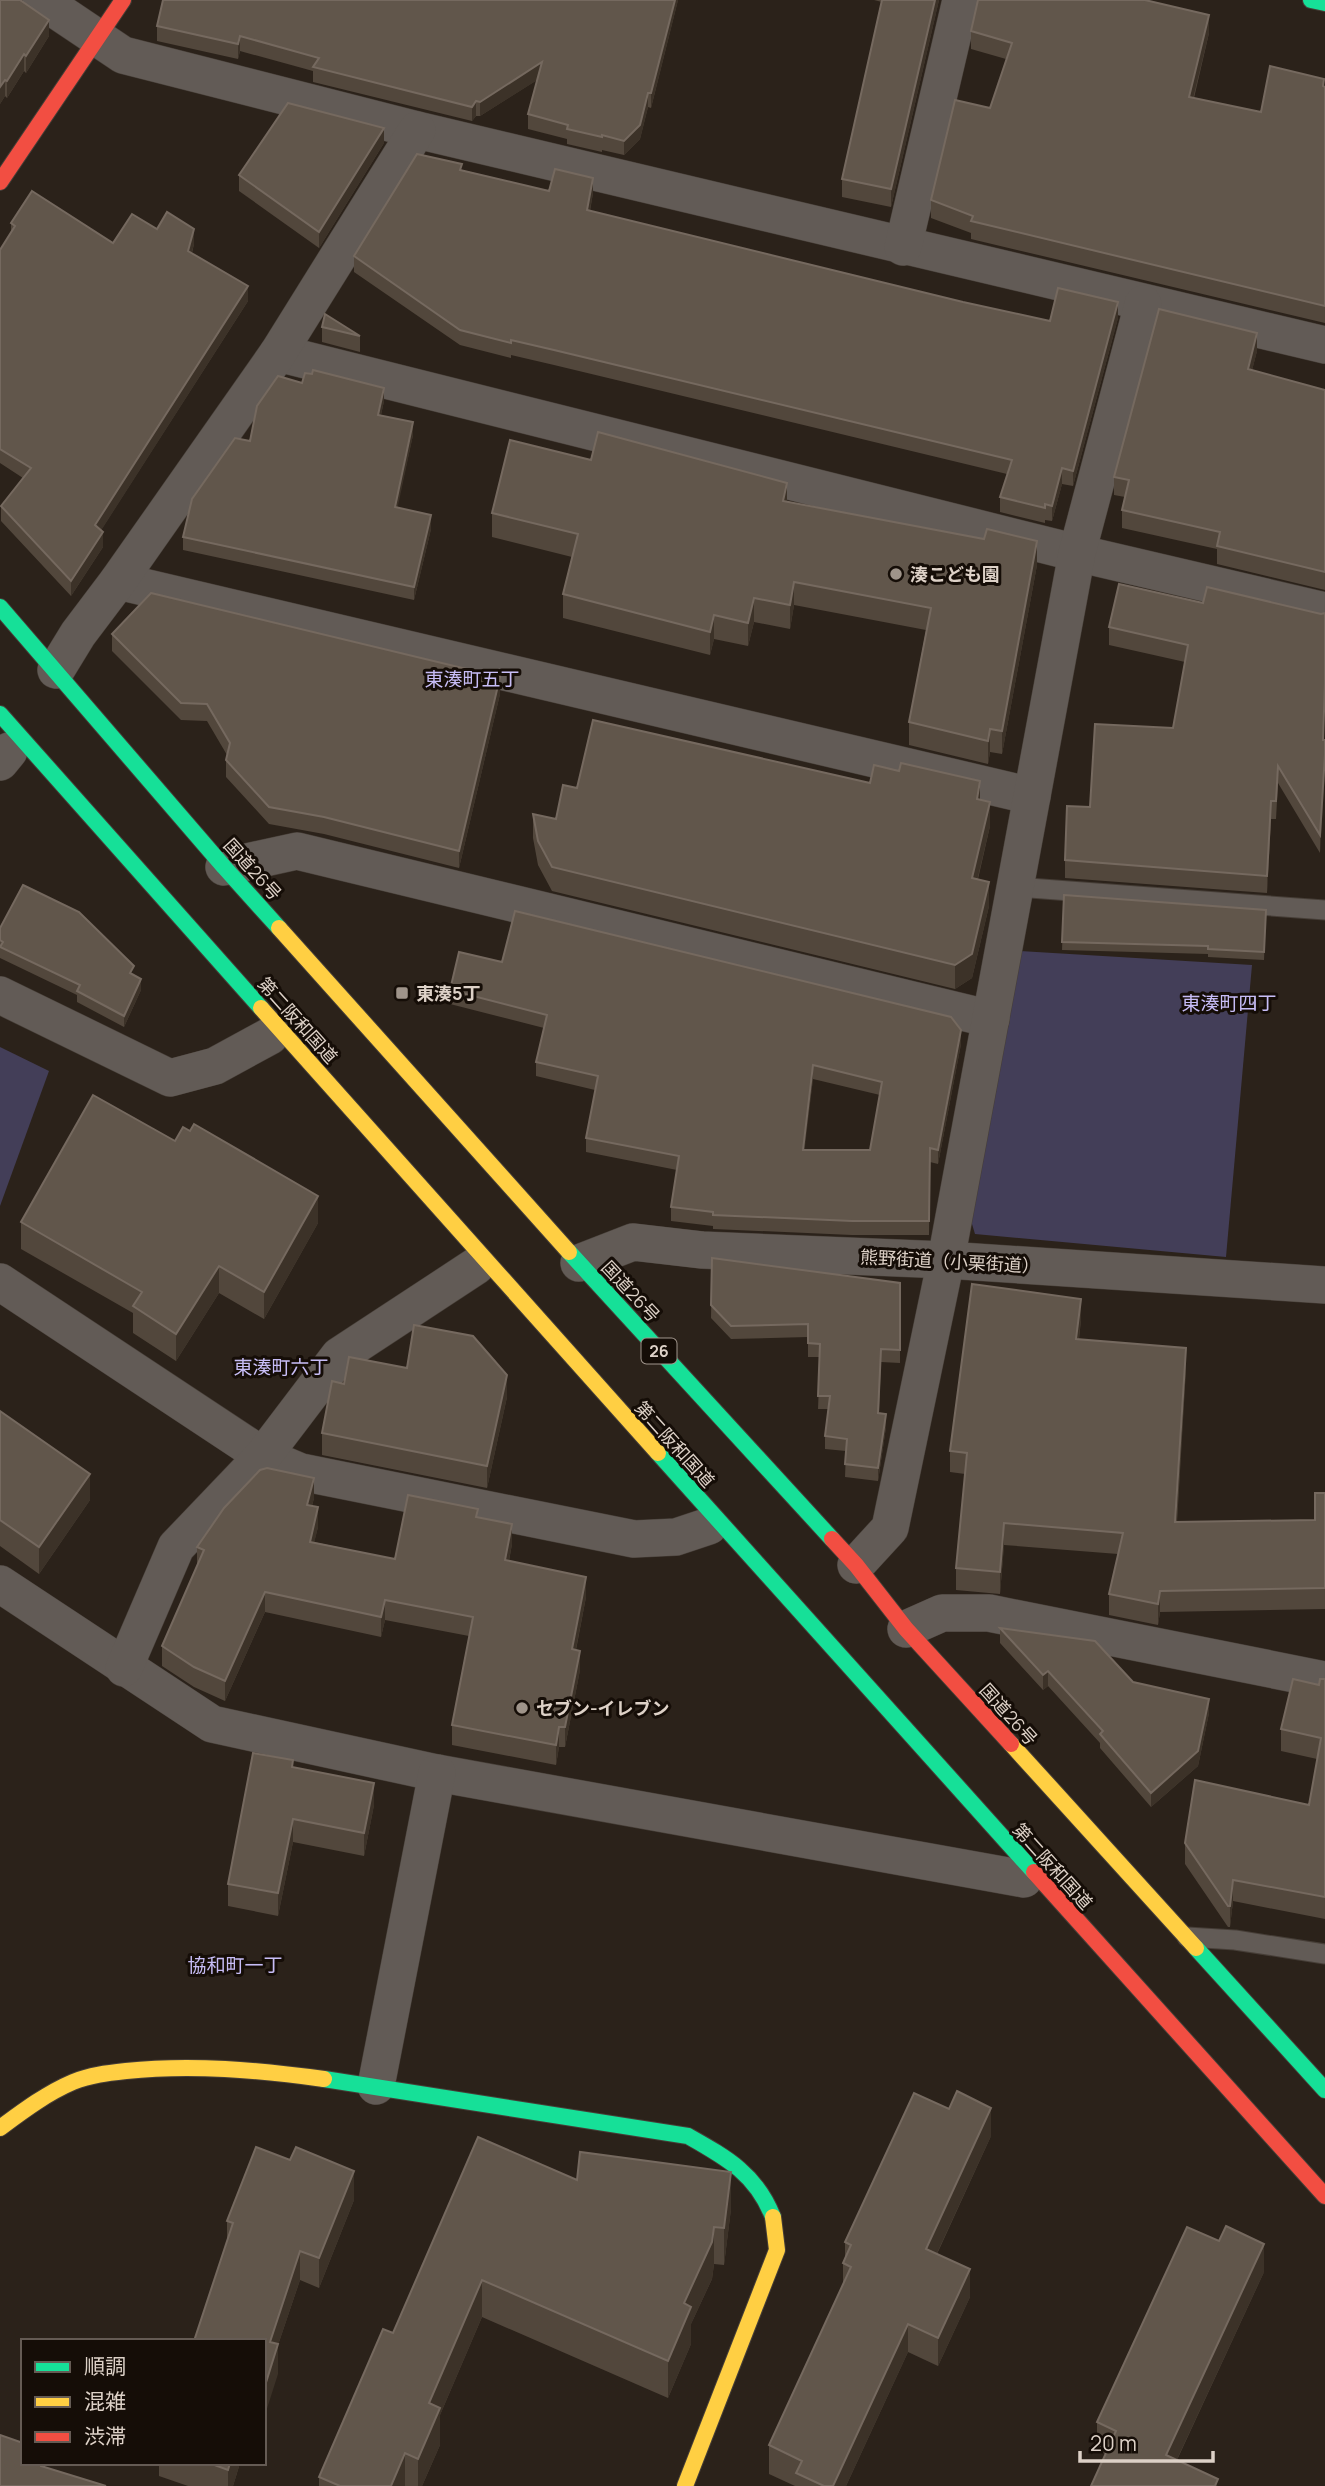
<svg xmlns="http://www.w3.org/2000/svg" width="1325" height="2486" font-family="Manrope,'Noto Sans JP',sans-serif">
<style>
.green{fill:#433e58}
.lines{fill:none;stroke-linecap:round;stroke-linejoin:round}
.lane-casing{stroke:#463e37;stroke-width:21}
.street-casing{stroke:#463e37;stroke-width:38}
.fast-casing{stroke:#463e37;stroke-width:18}
.slow-casing{stroke:#463e37;stroke-width:18}
.jam-casing{stroke:#463e37;stroke-width:18}
.lane{stroke:#625b56;stroke-width:19}
.street{stroke:#625b56;stroke-width:37}
.fast{stroke:#16e098;stroke-width:16}
.slow{stroke:#ffcf43;stroke-width:16}
.jam{stroke:#f24e42;stroke-width:16}
.wall{fill:#52473c;fill-rule:evenodd}
.shaded-wall{fill:#3c3228}
.building{fill:#61564b;stroke:#75695f;stroke-width:2;fill-rule:evenodd}
.poi-dot{fill:#9f948a;stroke:#150d07;stroke-width:2.5}
.labels{text-anchor:middle;dominant-baseline:central;stroke-width:6;stroke-linejoin:round;paint-order:stroke}
.shield{fill:#150d07;stroke:#a1968d;stroke-width:2}
.shield-label{font-size:16px;font-weight:bold;fill:#ddd1c7}
.poi-label{font-size:18px;font-weight:bold;fill:#ddd1c7;stroke:#150d07;text-anchor:start}
.street-label{font-size:18px;fill:#ddd1c7;stroke:#150d07}
.neighbourhood-label{font-size:19px;fill:#c7bdf6;stroke:#150d07}
</style>
<rect width="100%" height="100%" fill="#2b221a"/>
<g class="green">
<polygon points="1020,951 1252,965 1226,1257 975,1234 969,1214"/>
<polygon points="0,1047 49,1071 0,1206"/>
</g>
<g class="lines">
<defs>
<g id="lane">
<polyline points="1015,887 1325,910"/>
<polyline points="1187,1937 1235,1940 1325,1954"/>
</g>
<g id="street">
<polyline points="41,0 123,55 417,130 1325,345"/>
<polyline points="903,247 961,0"/>
<polyline points="278,353 1077,553 1325,611"/>
<polyline points="118,581 1032,796"/>
<polyline points="56,670 78,634 118,581 278,353 417,130"/>
<polyline points="0,762 9,751"/>
<polyline points="224,867 297,851 991,1019"/>
<polyline points="0,995 170,1078 215,1066 270,1036"/>
<polyline points="579,1263 633,1242 702,1250 946,1260 1325,1285"/>
<polyline points="0,1282 263,1456 301,1472 634,1539 676,1537 709,1526"/>
<polyline points="856,1565 890,1528 946,1260 1077,553 1143,304"/>
<polyline points="0,1584 212,1724 437,1773 1024,1879"/>
<polyline points="906,1629 942,1613 989,1613 1325,1680"/>
<polyline points="124,1668 176,1547 263,1456 339,1356 476,1266"/>
<polyline points="376,2086 437,1773"/>
</g>
<g id="fast">
<polyline points="1311,0 1325,3"/>
<polyline points="0,607 224,867 279,928"/>
<polyline points="0,714 261,1008"/>
<polyline points="569,1252 832,1539"/>
<polyline points="658,1453 1034,1872"/>
<polyline points="1196,1948 1325,2090"/>
<path d="M324 2079 688 2136C727 2158 756 2174 773 2217"/>
</g>
<g id="slow">
<polyline points="279,928 569,1252"/>
<polyline points="261,1008 658,1453"/>
<polyline points="1011,1744 1196,1948"/>
<path d="M0 2128C23 2111 47 2093 73 2082 90 2075 108 2073 126 2071 192 2064 258 2070 324 2079"/>
<polyline points="685,2486 777,2250 773,2217"/>
</g>
<g id="jam">
<polyline points="0,182 123,0"/>
<polyline points="832,1539 856,1565 906,1629 1011,1744"/>
<polyline points="1034,1872 1325,2196"/>
</g>
</defs>
<use href="#lane" class="lane-casing"/>
<use href="#street" class="street-casing"/>
<use href="#fast" class="fast-casing"/>
<use href="#slow" class="slow-casing"/>
<use href="#jam" class="jam-casing"/>
<use href="#lane" class="lane"/>
<use href="#street" class="street"/>
<use href="#fast" class="fast"/>
<use href="#slow" class="slow"/>
<use href="#jam" class="jam"/>
</g>
<g class="wall">
<polygon points="0,0 49,36 26,73 24,71 7,98 5,96 0,104"/>
<polygon points="678,0 651,108 648,107 640,139 624,155 602,150 602,152 567,144 567,139 528,129 528,114 537,80 480,116 476,116 472,121 313,82 313,71 240,51 238,59 157,41 157,26"/>
<polygon points="874,0 939,0 891,207 842,197 842,179 882,2"/>
<polygon points="971,31 1209,33 1194,98 1261,112 1325,87 1325,323 971,239 971,233 931,218 931,200 990,108 1006,59 971,49"/>
<polygon points="384,143 319,248 239,191 239,175"/>
<polygon points="462,170 549,191 593,193 590,211 963,302 1050,321 1118,318 1073,486 1062,484 1052,521 1045,520 1045,523 1000,512 1000,497 1007,474 554,365 511,355 511,358 460,345 354,272 354,256"/>
<polygon points="11,223 113,243 157,229 194,244 192,253 248,301 101,530 103,547 71,596 1,521 1,506 23,478 0,463 0,250 11,232"/>
<polygon points="322,327 360,336 360,352 322,342"/>
<polygon points="1257,351 1252,370 1325,390 1325,590 1217,564 1217,549 1122,528 1122,510 1125,497 1114,495 1114,477"/>
<polygon points="302,383 384,401 381,415 413,435 397,507 431,529 414,600 183,550 183,537 250,441"/>
<polygon points="591,460 787,501 1037,565 1002,754 990,752 988,764 909,745 909,722 926,630 794,605 790,629 754,622 748,646 714,639 710,655 563,618 563,594 572,557 492,537 492,513"/>
<polygon points="1203,603 1321,614 1323,740 1320,853 1278,783 1276,819 1271,819 1267,893 1065,878 1065,860 1090,807 1173,728 1185,662 1109,645 1109,627"/>
<polygon points="112,634 500,694 459,868 324,834 269,824 226,777 226,760 227,755 207,721 181,720 112,651"/>
<polygon points="870,783 980,800 990,826 978,879 989,906 972,978 955,989 552,891 538,865 533,838 533,814 556,819 577,788"/>
<polygon points="1064,895 1266,910 1264,960 1208,957 1208,954 1062,950"/>
<polygon points="0,928 134,975 141,990 124,1027 77,1002 77,995 0,958"/>
<path d="M502 962 961 1044 938 1164 930 1162 929 1235H852L713 1229V1226L671 1221V1207L677 1170 586 1152V1138L595 1090 536 1076V1062L544 1028 450 1004V990ZM813 1079 880 1095 870 1150H804Z"/>
<polygon points="21,1222 318,1223 264,1319 219,1293 176,1361 133,1333 133,1313 21,1249"/>
<polygon points="712,1258 900,1283 900,1363 881,1362 879,1413 886,1427 878,1481 845,1477 846,1451 825,1449 825,1436 828,1409 818,1409 820,1357 808,1357 808,1337 731,1339 711,1318"/>
<polygon points="1081,1320 1079,1339 1186,1369 1177,1522 1315,1520 1315,1493 1325,1493 1325,1609 1160,1612 1158,1625 1109,1615 1109,1594 1118,1554 1004,1545 1000,1594 956,1590 956,1568 965,1474 950,1472 950,1451"/>
<polygon points="344,1384 507,1397 487,1488 322,1455 322,1433"/>
<polygon points="0,1411 90,1500 39,1574 0,1546"/>
<polygon points="314,1498 312,1506 318,1527 314,1542 395,1559 478,1518 512,1544 509,1561 586,1597 576,1650 580,1670 565,1747 559,1747 556,1765 452,1745 452,1725 469,1636 385,1620 381,1637 265,1612 225,1701 194,1687 162,1666 162,1646 197,1567 197,1547"/>
<polygon points="1000,1628 1209,1713 1198,1766 1151,1807 1100,1748 1100,1743 1048,1686 1043,1690 1000,1643"/>
<polygon points="1325,1679 1325,1919 1233,1901 1230,1927 1228,1927 1185,1864 1185,1843 1309,1805 1317,1759 1281,1751 1281,1729"/>
<polygon points="293,1767 374,1805 364,1856 293,1842 278,1916 228,1906 228,1884"/>
<polygon points="991,2136 937,2254 970,2297 938,2366 908,2352 846,2486 795,2486 769,2474 769,2445 843,2286 843,2263 845,2258 845,2242"/>
<polygon points="577,2180 731,2209 724,2265 714,2264 712,2279 691,2324 691,2344 668,2398 482,2317 440,2415 440,2445 422,2486 319,2486 319,2477 393,2333"/>
<polygon points="354,2200 319,2288 300,2280 278,2345 278,2374 227,2241 227,2221"/>
<polygon points="1264,2272 1177,2460 1218,2486 1105,2454 1097,2450 1097,2422"/>
<polygon points="159,2463 240,2463 233,2486 188,2486 159,2476"/>
</g>
<g class="shaded-wall">
<polygon points="675,0 678,0 651,108 651,93"/>
<polygon points="935,0 939,0 891,207 891,189"/>
<polygon points="1209,15 1209,33 1189,115 1189,97"/>
<polygon points="49,20 49,36 26,73 26,56"/>
<polygon points="240,36 240,51 238,59 238,44"/>
<polygon points="24,54 24,71 7,98 7,81"/>
<polygon points="542,62 542,77 480,116 480,102"/>
<polygon points="5,80 5,96 0,104 0,87"/>
<polygon points="648,93 648,107 640,139 624,155 624,141"/>
<polygon points="476,101 476,116 472,121 472,107"/>
<polygon points="384,128 384,143 319,248 319,232"/>
<polygon points="593,178 593,193 587,225 587,210"/>
<polygon points="194,229 194,244 188,266 188,251"/>
<polygon points="248,286 248,301 95,540 95,525"/>
<polygon points="1118,302 1118,318 1073,486 1073,471"/>
<polygon points="1257,333 1257,351 1248,386 1248,369"/>
<polygon points="384,388 384,401 378,428 378,415"/>
<polygon points="413,422 413,435 395,520 395,507"/>
<polygon points="1062,468 1062,484 1052,521 1052,506"/>
<polygon points="787,483 787,507 783,501"/>
<polygon points="431,515 431,529 414,600 414,587"/>
<polygon points="103,532 103,547 71,596 71,581"/>
<polygon points="1037,541 1037,565 1002,754 1002,731"/>
<polygon points="794,582 794,605 790,629 790,605"/>
<polygon points="754,598 754,622 748,646 748,623"/>
<polygon points="714,615 714,639 710,655 710,632"/>
<polygon points="500,677 500,694 459,868 459,851"/>
<polygon points="990,729 990,752 988,764 988,741"/>
<polygon points="1325,754 1325,772 1320,853 1320,835"/>
<polygon points="980,781 980,805 977,799"/>
<polygon points="1271,801 1271,819 1267,893 1267,876"/>
<polygon points="990,802 990,826 972,902 972,878"/>
<polygon points="989,882 989,906 972,978 955,989 955,965"/>
<polygon points="141,979 141,990 124,1027 124,1016"/>
<polygon points="961,1030 961,1044 938,1164 938,1150"/>
<polygon points="813,1065 813,1079 803,1164 803,1150"/>
<polygon points="318,1196 318,1223 264,1319 264,1292"/>
<polygon points="219,1266 219,1293 176,1361 176,1334"/>
<polygon points="1081,1299 1081,1320 1076,1360 1076,1339"/>
<polygon points="1186,1348 1186,1369 1175,1544 1175,1522"/>
<polygon points="507,1375 507,1397 487,1488 487,1466"/>
<polygon points="886,1414 886,1427 878,1481 878,1468"/>
<polygon points="90,1474 90,1500 39,1574 39,1547"/>
<polygon points="314,1478 314,1498 307,1525 307,1505"/>
<polygon points="318,1507 318,1527 310,1561 310,1542"/>
<polygon points="1004,1523 1004,1545 1000,1594 1000,1572"/>
<polygon points="512,1524 512,1544 505,1580 505,1560"/>
<polygon points="586,1577 586,1597 572,1669 572,1649"/>
<polygon points="1160,1591 1160,1612 1158,1625 1158,1604"/>
<polygon points="265,1592 265,1612 225,1701 225,1681"/>
<polygon points="385,1600 385,1620 381,1637 381,1617"/>
<polygon points="580,1651 580,1670 565,1747 565,1727"/>
<polygon points="1048,1671 1048,1686 1043,1690 1043,1675"/>
<polygon points="1209,1699 1209,1713 1198,1766 1151,1807 1151,1793"/>
<polygon points="559,1727 559,1747 556,1765 556,1745"/>
<polygon points="374,1783 374,1805 364,1856 364,1833"/>
<polygon points="293,1819 293,1842 278,1916 278,1893"/>
<polygon points="1233,1880 1233,1901 1230,1927 1230,1906"/>
<polygon points="991,2108 991,2136 926,2277 926,2249"/>
<polygon points="354,2171 354,2200 319,2288 319,2258"/>
<polygon points="731,2172 731,2209 724,2265 724,2228"/>
<polygon points="714,2227 714,2264 712,2279 691,2324 691,2344 668,2398 668,2361 684,2303"/>
<polygon points="1264,2244 1264,2272 1166,2483 1166,2455"/>
<polygon points="300,2251 300,2280 278,2345 278,2374 264,2418 264,2389 270,2342"/>
<polygon points="970,2269 970,2297 938,2366 938,2338"/>
<polygon points="482,2280 482,2317 440,2415 440,2445 422,2486 418,2486 418,2459 429,2403"/>
<polygon points="908,2324 908,2352 846,2486 833,2486"/>
<polygon points="405,2453 405,2486 391,2486"/>
<polygon points="230,2463 240,2463 233,2486 228,2486 228,2470"/>
</g>
<g class="building">
<polygon points="0,0 20,0 49,20 26,56 24,54 7,81 5,80 0,87"/>
<polygon points="163,0 675,0 651,93 648,93 640,125 624,141 602,135 602,137 567,129 568,125 528,114 542,62 480,102 476,101 472,107 313,67 319,58 240,36 238,44 157,26"/>
<polygon points="882,0 935,0 891,189 842,179"/>
<polygon points="978,0 1145,0 1209,15 1189,97 1261,112 1270,66 1324,79 1323,86 1325,87 1325,306 971,221 973,216 931,200 955,100 990,108 1012,43 971,31"/>
<polygon points="288,103 384,128 319,232 239,175"/>
<polygon points="417,154 462,164 460,170 549,191 555,169 593,178 587,210 963,302 1050,321 1058,288 1118,302 1073,471 1062,468 1052,506 1045,504 1045,508 1000,497 1012,460 554,350 511,340 511,343 460,330 354,256"/>
<polygon points="32,191 113,243 132,214 157,229 167,212 194,229 188,251 248,286 95,525 103,532 71,581 1,506 31,468 0,449 0,250 15,226 11,223"/>
<polygon points="1159,309 1257,333 1248,369 1325,390 1325,572 1217,546 1220,532 1122,510 1129,480 1114,477"/>
<polygon points="325,314 360,336 322,327"/>
<polygon points="313,370 384,388 378,415 413,422 395,507 431,515 414,587 183,537 192,499 235,438 250,441 257,406 278,376 302,383 305,373 312,374"/>
<polygon points="598,432 787,483 783,501 984,539 987,529 1037,541 1002,731 990,729 988,741 909,722 931,608 794,582 790,605 754,598 748,623 714,615 710,632 563,594 578,534 492,513 510,440 591,460"/>
<polygon points="1119,584 1203,603 1207,587 1321,614 1325,613 1325,683 1323,740 1325,740 1325,754 1320,835 1278,766 1276,801 1271,801 1267,876 1065,860 1067,806 1090,807 1095,724 1173,728 1188,645 1109,627"/>
<polygon points="151,593 500,677 459,851 324,817 269,807 226,760 230,743 207,704 181,703 112,634"/>
<polygon points="593,720 870,783 874,765 899,771 901,763 980,781 977,799 990,802 972,878 989,882 972,954 955,965 552,867 538,841 533,814 556,819 563,785 577,788"/>
<polygon points="23,885 79,912 134,966 130,973 141,979 124,1016 77,991 80,985 0,947 3,942 0,940 0,928"/>
<polygon points="1064,895 1266,910 1264,952 1208,949 1208,946 1062,942"/>
<path d="M515 911 951 1017 961 1030 938 1150 930 1148 929 1221H852L713 1215V1212L671 1207 679 1156 586 1138 598 1076 536 1062 547 1015 450 990 459 952 502 962ZM813 1065 882 1082 870 1150H803Z"/>
<polygon points="93,1095 175,1141 183,1127 190,1131 194,1124 318,1196 264,1292 219,1266 176,1334 133,1306 142,1292 21,1222"/>
<polygon points="712,1258 900,1283 900,1350 881,1349 878,1413 886,1414 878,1468 845,1464 847,1439 825,1436 830,1396 818,1396 820,1344 808,1343 808,1324 731,1326 711,1305"/>
<polygon points="972,1284 1081,1299 1076,1339 1186,1348 1175,1522 1315,1520 1315,1493 1325,1493 1325,1588 1160,1591 1158,1604 1109,1594 1123,1533 1004,1523 1000,1572 956,1568 967,1453 950,1451"/>
<polygon points="414,1325 473,1336 507,1375 487,1466 322,1433 332,1381 344,1384 349,1357 407,1368"/>
<polygon points="0,1411 90,1474 39,1547 0,1520"/>
<polygon points="267,1468 314,1478 307,1505 318,1507 310,1542 395,1559 408,1495 478,1509 476,1517 512,1524 505,1560 586,1577 572,1649 580,1651 565,1727 559,1727 556,1745 452,1725 473,1617 385,1600 381,1617 265,1592 225,1681 194,1667 162,1646 204,1550 197,1547 224,1508 260,1470"/>
<polygon points="1000,1628 1095,1641 1133,1682 1209,1699 1198,1751 1151,1793 1100,1734 1103,1731 1048,1671 1043,1675"/>
<polygon points="1293,1679 1319,1685 1320,1679 1325,1679 1325,1897 1233,1880 1230,1906 1228,1906 1185,1843 1195,1780 1309,1805 1321,1738 1281,1729"/>
<polygon points="253,1753 293,1760 292,1767 374,1783 364,1833 293,1819 278,1893 228,1884"/>
<polygon points="957,2091 991,2108 926,2249 970,2269 938,2338 908,2324 833,2486 824,2486 796,2473 802,2461 769,2445 851,2267 843,2263 851,2245 845,2242 914,2093 949,2109"/>
<polygon points="478,2137 577,2180 580,2152 731,2172 724,2228 714,2227 712,2242 684,2303 691,2307 668,2361 482,2280 429,2403 440,2408 418,2459 405,2453 391,2486 340,2486 319,2477 383,2329 393,2333"/>
<polygon points="256,2147 290,2160 296,2147 354,2171 319,2258 300,2251 270,2342 278,2344 264,2389 264,2341 194,2341 233,2223 227,2221"/>
<polygon points="1226,2226 1264,2244 1166,2455 1218,2479 1215,2486 1091,2486 1116,2431 1097,2422 1187,2227 1219,2241"/>
<polygon points="0,2435 23,2443 23,2463 41,2463 41,2466 106,2486 0,2486"/>
<polygon points="209,2463 230,2463 228,2470"/>
</g>
<g class="poi-dot">
<circle cx="896" cy="574" r="7"/>
<rect x="395" y="986" width="14" height="14" rx="3.5"/>
<circle cx="522" cy="1708" r="7"/>
</g>
<g class="labels">
<rect class="shield" x="641.5" y="1338.5" width="35" height="25" rx="5"/>
<g class="shield-label">
<text x="659" y="1351">26</text>
</g>
<g class="poi-label">
<text x="910" y="574">湊こども園</text>
<text x="416" y="993">東湊5丁</text>
<text x="536" y="1708">セブン-イレブン</text>
</g>
<g class="street-label">
<text transform="translate(253 869) rotate(48)">国道26号</text>
<text transform="translate(298 1020) rotate(48)">第二阪和国道</text>
<text transform="translate(950 1261) rotate(3)">熊野街道（小栗街道）</text>
<text transform="translate(631 1291) rotate(47)">国道26号</text>
<text transform="translate(675 1444) rotate(48)">第二阪和国道</text>
<text transform="translate(1009 1714) rotate(48)">国道26号</text>
<text transform="translate(1053 1866) rotate(48)">第二阪和国道</text>
</g>
<g class="neighbourhood-label">
<text x="472" y="679">東湊町五丁</text>
<text x="1229" y="1003">東湊町四丁</text>
<text x="281" y="1367">東湊町六丁</text>
<text x="235" y="1965">協和町一丁</text>
</g>
</g>
<rect x="21" y="2339" width="245" height="126" fill="#150d07" stroke="#655b54" stroke-width="2"/>
<rect x="35" y="2362" width="35" height="10" fill="#16e098" stroke="#655b54" stroke-width="2"/>
<text x="84" y="2374" font-size="21" fill="#ddd1c7">順調</text>
<rect x="35" y="2397" width="35" height="10" fill="#ffcf43" stroke="#655b54" stroke-width="2"/>
<text x="84" y="2409" font-size="21" fill="#ddd1c7">混雑</text>
<rect x="35" y="2432" width="35" height="10" fill="#f24e42" stroke="#655b54" stroke-width="2"/>
<text x="84" y="2444" font-size="21" fill="#ddd1c7">渋滞</text>
<path d="M1080 2451v10h133v-10" fill="none" stroke="#ddd1c7" stroke-width="3.5"/>
<text x="1090" y="2451" font-size="21" fill="#ddd1c7" stroke="#150d07" stroke-width="5" paint-order="stroke">20 m</text>
</svg>
